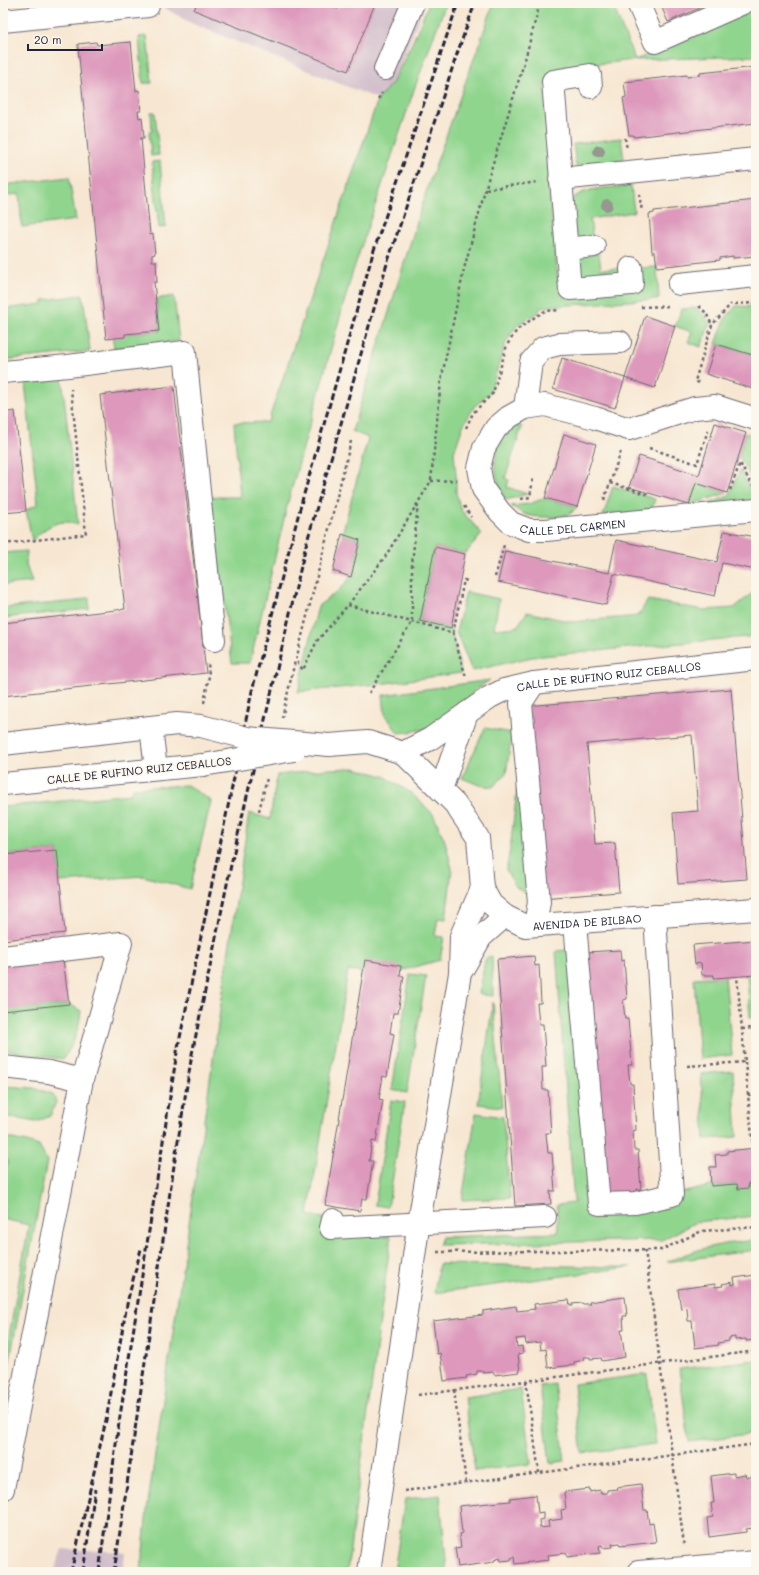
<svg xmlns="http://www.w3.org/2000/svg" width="759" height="1575" font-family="Mali,sans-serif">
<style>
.industrial{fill:#d1bdca}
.green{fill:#90d58e;stroke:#597c64}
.building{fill:#dd98bc}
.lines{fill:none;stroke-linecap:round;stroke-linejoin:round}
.minor-casing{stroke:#6d6770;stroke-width:24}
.path{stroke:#6d6770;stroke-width:2.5;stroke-dasharray:3 3;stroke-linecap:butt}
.minor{stroke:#fff;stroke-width:22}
.rail{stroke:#22223b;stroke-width:3;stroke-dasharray:6 3;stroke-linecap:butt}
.minor-bridge-casing{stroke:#6d6770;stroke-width:24;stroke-linecap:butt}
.minor-bridge{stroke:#fff;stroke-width:22}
.tree{fill:#94988d}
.labels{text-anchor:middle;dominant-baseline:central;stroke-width:3.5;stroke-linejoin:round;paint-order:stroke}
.street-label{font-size:11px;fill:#22223b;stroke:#fbf7ec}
</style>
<rect width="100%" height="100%" fill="#fbf7ec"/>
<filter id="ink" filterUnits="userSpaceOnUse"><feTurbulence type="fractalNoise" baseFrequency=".025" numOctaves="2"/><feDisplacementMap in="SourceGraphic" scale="8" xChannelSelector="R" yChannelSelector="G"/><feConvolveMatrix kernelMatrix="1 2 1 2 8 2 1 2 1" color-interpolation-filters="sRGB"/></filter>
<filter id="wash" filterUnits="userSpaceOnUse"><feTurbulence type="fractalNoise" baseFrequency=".012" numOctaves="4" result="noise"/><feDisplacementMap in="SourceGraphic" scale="16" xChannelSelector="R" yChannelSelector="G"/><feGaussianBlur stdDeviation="0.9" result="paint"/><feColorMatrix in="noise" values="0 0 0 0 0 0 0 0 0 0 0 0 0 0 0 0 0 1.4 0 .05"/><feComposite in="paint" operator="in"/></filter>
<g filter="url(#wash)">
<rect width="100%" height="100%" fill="#f7e7d2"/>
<g class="industrial">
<polygon points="156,3 425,3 393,82 378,99 191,23"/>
<polygon points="62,1549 125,1552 123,1572 54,1572"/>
</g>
<g class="green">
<polygon points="429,3 446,3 415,87 352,274 288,502 250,663 232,663 210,497 240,497 234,423 268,422 378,99 393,82 413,41"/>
<polygon points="494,3 612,3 635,60 756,9 756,56 634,60 559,68 552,73 545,85 549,190 558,281 562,293 574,298 637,268 657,267 659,299 541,307 539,312 517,325 506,342 490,392 474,407 463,426 454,452 456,475 456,493 461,510 482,534 465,554 435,547 420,621 451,628 461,673 379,684 298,692 318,606 338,591 351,577 360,540 342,534 368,438 352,431 428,186"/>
<polygon points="147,36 152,83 143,83 139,37"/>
<polygon points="151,112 155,112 159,155 151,156 149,132 152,131"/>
<polygon points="621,138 624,160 576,166 573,144"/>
<polygon points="160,161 166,227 159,228 152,162"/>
<polygon points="69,177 76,220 22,227 19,194 3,196 3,185"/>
<path d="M631 186 634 212 590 219 593 241H576L570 202C581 186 612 188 631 186Z"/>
<path d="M599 254 601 269 625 268C617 282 594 281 580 282L572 256Z"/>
<polygon points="83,295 90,351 3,360 3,309 43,304 43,300"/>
<polygon points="174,296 179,341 114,348 112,335 160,331 156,299"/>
<polygon points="736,306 756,307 756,356 716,344 725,319"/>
<polygon points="696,308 703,314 710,323 701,347 688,342 692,332 675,326 682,309"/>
<path d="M62 377 78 525C74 524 69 522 65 522 52 522 40 532 32 541L26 510 38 504 25 382Z"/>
<path d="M513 424 522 427 505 478 509 480 507 487 527 494 506 500C490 470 491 449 513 424Z"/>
<polygon points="746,433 756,436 756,487 739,456"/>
<polygon points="740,470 756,501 704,506 729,496"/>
<polygon points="696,483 727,493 689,505"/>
<polygon points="613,486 655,499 651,512 603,516"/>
<polygon points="545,498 577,507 570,514 555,517 539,517 526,515 511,506 529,504"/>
<polygon points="27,551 26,565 32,582 3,585 3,553"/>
<polygon points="756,590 756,636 532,657 472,671 456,632 466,592 499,599 494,629 517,627 527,612 572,622 638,616 648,600 704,610 734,608"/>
<polygon points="89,597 89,609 3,618 3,608 77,601"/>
<polygon points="490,680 477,689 440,726 409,732 398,733 385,714 383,695"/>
<polygon points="485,728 512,733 506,774 493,787 479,785 462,778"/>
<polygon points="524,730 538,900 516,887 506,870 510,850"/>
<polygon points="354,768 384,776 411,793 433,814 445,841 452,869 446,919 438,918 435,936 444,937 440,960 382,976 348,970 308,1215 324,1218 322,1235 391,1236 347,1572 141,1572 147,1510 249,813 270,819 277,775 328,769"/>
<polygon points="187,785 211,801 190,889 143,876 60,882 57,850 3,855 3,807 130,794 133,788"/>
<polygon points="577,949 599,1204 672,1195 711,1186 756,1183 756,1216 696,1222 662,1240 439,1245 442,1237 558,1233 557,1205 574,1203 556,951"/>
<polygon points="492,956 493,996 479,994 485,961 487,957"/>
<polygon points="410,974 426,976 407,1093 392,1090"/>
<polygon points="747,974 756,974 756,1018 750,1018"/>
<polygon points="725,976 732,1055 700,1059 694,978"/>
<polygon points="493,1002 502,1107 478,1104"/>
<path d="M69 1004 81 1011C79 1030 74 1044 63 1059L3 1050V1010Z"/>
<polygon points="733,1071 737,1137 705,1139 701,1074"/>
<polygon points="3,1086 33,1088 53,1094 56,1102 50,1116 36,1122 3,1116"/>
<polygon points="391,1100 405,1102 388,1207 375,1205"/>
<polygon points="476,1113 503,1117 510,1198 462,1200"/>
<polygon points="3,1137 27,1142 39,1146 47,1161 3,1397 3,1352 6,1352 29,1225 3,1219 3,1184 8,1160 3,1159"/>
<path d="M756 1240V1250L667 1262C699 1247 721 1244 756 1240Z"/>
<polygon points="439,1264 631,1267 434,1293"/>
<polygon points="756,1360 756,1433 689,1442 679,1369"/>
<polygon points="647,1374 656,1444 582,1453 574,1384"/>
<polygon points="555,1384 565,1461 550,1463 540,1386"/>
<polygon points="521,1389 531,1464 475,1471 465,1397"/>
<polygon points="440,1495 447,1572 394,1572 405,1499"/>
</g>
<g id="blocks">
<g class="building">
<polygon points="197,3 324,3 338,9 341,3 375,4 348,71 194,10"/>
<polygon points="660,3 711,3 668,22"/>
<polygon points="96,42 97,45 131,42 136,91 139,90 141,111 138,111 139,118 142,117 144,138 141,138 150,235 153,234 155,254 152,255 152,261 156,261 157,282 154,282 159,331 125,334 125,337 106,339 78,47 78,44"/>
<polygon points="756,67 756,123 634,137 633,135 629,135 623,98 626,97 624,82 687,75 687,77 700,75 700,73"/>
<polygon points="756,200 756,256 733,258 733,256 720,258 720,260 657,267 655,252 652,252 649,214 654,213 654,211"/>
<polygon points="645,316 675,326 655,388 625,378 615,408 553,389 562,358 625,378"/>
<polygon points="716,344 756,356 756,390 706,374"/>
<polygon points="174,386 206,673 3,696 3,623 125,609 100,395"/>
<polygon points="15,411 26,511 3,513 3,413"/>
<polygon points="715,423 746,433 727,493 696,483 689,505 629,487 639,456 699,475"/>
<polygon points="564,434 596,444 577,507 545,498"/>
<polygon points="724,531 756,537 756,570 722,563 715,596 614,574 606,605 498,582 505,551 609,573 616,540 717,562"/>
<polygon points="342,534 360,540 351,577 333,571"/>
<polygon points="435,547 465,554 451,628 420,621"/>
<polygon points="731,689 747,879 678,884 673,813 698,811 692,735 587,744 595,844 615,843 619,892 541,898 525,706"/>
<polygon points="57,850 65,933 3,940 3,855"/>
<polygon points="756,940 756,975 714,978 714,975 702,975 701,963 695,964 693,945"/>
<polygon points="620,950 621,961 624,960 627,999 623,1000 625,1019 628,1019 632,1065 628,1065 630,1084 633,1084 636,1130 633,1131 634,1150 638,1150 641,1189 637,1189 638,1200 605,1202 587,952"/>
<polygon points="534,956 535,966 539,965 541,1003 537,1003 539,1024 543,1024 546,1067 542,1067 543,1090 548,1090 551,1133 546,1133 548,1153 552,1153 555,1191 550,1191 551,1204 515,1206 497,959"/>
<polygon points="63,959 69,1004 3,1011 3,964"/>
<polygon points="365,960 401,966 400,976 404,976 398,1013 393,1013 390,1033 394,1034 387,1077 383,1076 379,1099 383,1100 376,1142 372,1141 369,1161 373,1161 367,1199 362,1199 360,1211 325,1205"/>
<polygon points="756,1148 756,1183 748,1183 749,1188 738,1189 737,1184 711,1186 710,1167 716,1167 715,1155 727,1154 727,1151"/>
<polygon points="756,1275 756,1340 746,1341 746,1339 735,1340 735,1337 729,1338 729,1341 718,1343 719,1345 695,1348 692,1321 688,1321 687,1308 681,1309 678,1289 715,1284 715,1287 723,1286 722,1284 732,1282 732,1285 735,1284 734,1278"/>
<polygon points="625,1297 627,1316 623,1316 624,1330 621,1330 625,1357 602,1361 601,1358 590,1359 590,1357 584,1357 584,1360 574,1362 574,1365 548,1368 546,1349 541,1350 540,1342 526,1344 525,1338 516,1339 517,1347 522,1346 523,1353 518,1354 520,1372 494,1375 494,1372 483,1373 483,1371 477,1371 477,1374 466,1376 467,1378 444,1381 440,1353 437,1354 433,1321 483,1315 483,1311 516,1306 517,1311 535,1309 534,1304 569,1300 570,1306 573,1306 572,1304 582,1303 582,1304 590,1304 589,1302"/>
<polygon points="734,1473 734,1476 745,1474 746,1477 752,1477 752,1474 756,1473 756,1531 753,1531 753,1528 746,1529 746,1532 709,1537 707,1518 713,1517 711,1503 714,1503 711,1476"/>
<polygon points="641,1484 644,1510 647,1510 649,1524 653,1523 656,1542 620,1546 619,1543 612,1544 613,1547 603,1548 602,1545 599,1546 600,1553 567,1557 566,1553 548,1555 549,1560 515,1564 514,1557 511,1558 511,1560 501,1561 500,1558 494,1560 494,1562 458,1567 455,1548 461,1547 459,1534 462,1533 459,1506 510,1501 510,1498 536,1495 538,1513 543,1512 543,1519 539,1520 540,1528 549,1527 548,1521 562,1519 561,1510 566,1509 564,1492 590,1489 590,1492 600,1490 601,1493 607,1493 607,1490 618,1489 617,1487"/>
</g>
</g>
</g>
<g filter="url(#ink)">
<use href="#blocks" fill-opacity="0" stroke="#6d6770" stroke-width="1"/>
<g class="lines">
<defs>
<g id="minor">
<polyline points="638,3 655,42 743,3"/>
<polyline points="3,21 148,6"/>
<polyline points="385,69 413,3"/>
<polyline points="591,87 590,75 553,81 570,289 632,284 631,268"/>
<polyline points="560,179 756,159"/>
<polyline points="567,249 594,246"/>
<polyline points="679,284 756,276"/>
<polyline points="3,372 68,366 185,352 214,640"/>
<polyline points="525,408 531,362 543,348 559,344 620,342"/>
<path id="s1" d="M756 419 715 406 695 408 629 429 595 418 545 405 525 408 509 417 496 428 484 448 479 468 483 489 500 512 511 523 529 530H546L756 510"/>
<polyline points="534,683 521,703 539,902 535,925"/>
<polyline points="151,727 156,769"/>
<polyline points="3,744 177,724 201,726"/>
<path id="s2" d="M329 745 368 742 403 753 455 804 478 838 482 888 491 904 505 916 525 926 756 909"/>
<path id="s3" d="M403 753 430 739 490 697 504 690 534 683 756 659"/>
<polyline points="3,784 203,765"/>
<polyline points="441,790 467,713"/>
<polyline points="575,923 599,1204 635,1203 672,1195 655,916"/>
<polyline points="3,957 121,943 82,1080"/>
<polyline points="462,970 481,937 505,916"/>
<polyline points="3,1067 49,1072 82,1080 3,1489"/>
<polyline points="333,1220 331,1228 545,1217"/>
<polyline points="369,1572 417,1235 460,973 461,936 482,888"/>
<polyline points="638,1572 756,1562"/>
</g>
</defs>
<use href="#minor" class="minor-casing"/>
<g class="path">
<polyline points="378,99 382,93"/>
<polyline points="625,138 627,149"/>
<polyline points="486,189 538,182"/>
<polyline points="639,194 642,211"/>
<polyline points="735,304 756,303"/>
<polyline points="699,306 706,313 712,325"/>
<polyline points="641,307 670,306"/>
<polyline points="699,383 695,381 712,325 731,304"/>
<polyline points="466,428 473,413 493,393 507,345 517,330 535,317 545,311 560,310"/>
<polyline points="351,441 296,660 303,670 317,641 348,605 385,557 431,481 441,381 464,269 489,176 524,63 540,3"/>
<polyline points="649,448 697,464 708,430"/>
<polyline points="431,481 457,480"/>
<polyline points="610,483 621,451"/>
<polyline points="730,490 740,463 752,486"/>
<polyline points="521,499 530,497 533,479"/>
<polyline points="604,500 610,483 650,495"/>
<polyline points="464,506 471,517"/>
<polyline points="3,544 86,534 71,389"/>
<polyline points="495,577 504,545"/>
<polyline points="348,605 453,633 466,677"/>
<polyline points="453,633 464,580 468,581"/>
<polyline points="369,693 412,622 412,565 418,504"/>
<polyline points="204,703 209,676 208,662"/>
<polyline points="282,718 295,661"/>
<polyline points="259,811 267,778"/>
<polyline points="742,1029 756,1028"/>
<polyline points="745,1062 753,1148"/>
<polyline points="687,1066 745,1062 737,976"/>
<polyline points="748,1095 756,1094"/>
<polyline points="645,1250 684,1545"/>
<polyline points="437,1252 661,1250 702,1231 756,1227"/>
<polyline points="526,1381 539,1473"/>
<polyline points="454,1390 466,1483"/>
<polyline points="418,1395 756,1351"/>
<polyline points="404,1491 756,1444"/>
</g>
<use href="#minor" class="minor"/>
<g class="rail">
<polyline points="71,1572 106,1420 128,1299 141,1249"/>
<polyline points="83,1572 95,1489"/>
<polyline points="99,1572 118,1429 177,1052 252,691 302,501 373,253 458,3"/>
<polyline points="114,1572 173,1172 192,1054 232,860 306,545 386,267 457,54 475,3"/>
</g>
<defs>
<g id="minor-bridge">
<polyline points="201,726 247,738 329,745"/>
<polyline points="203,765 294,750"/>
</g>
</defs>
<use href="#minor-bridge" class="minor-bridge-casing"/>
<use href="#minor-bridge" class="minor-bridge"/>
</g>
<g class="tree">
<circle cx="599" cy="151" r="6"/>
<circle cx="607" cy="205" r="6"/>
</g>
</g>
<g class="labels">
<g class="street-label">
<text stroke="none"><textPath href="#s1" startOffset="448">CALLE DEL CARMEN</textPath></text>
<text stroke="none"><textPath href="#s3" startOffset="225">CALLE DE RUFINO RUIZ CEBALLOS</textPath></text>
<text transform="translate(139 770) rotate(-6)">CALLE DE RUFINO RUIZ CEBALLOS</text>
<text stroke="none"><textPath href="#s2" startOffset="361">AVENIDA DE BILBAO</textPath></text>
</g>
</g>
<rect width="759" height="1575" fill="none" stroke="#fbf7ec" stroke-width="16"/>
<path d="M28 44v6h74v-6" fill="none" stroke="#22223b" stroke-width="2"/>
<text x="34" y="44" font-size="12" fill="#22223b" stroke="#fbf7ec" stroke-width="3" paint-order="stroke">20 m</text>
</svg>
